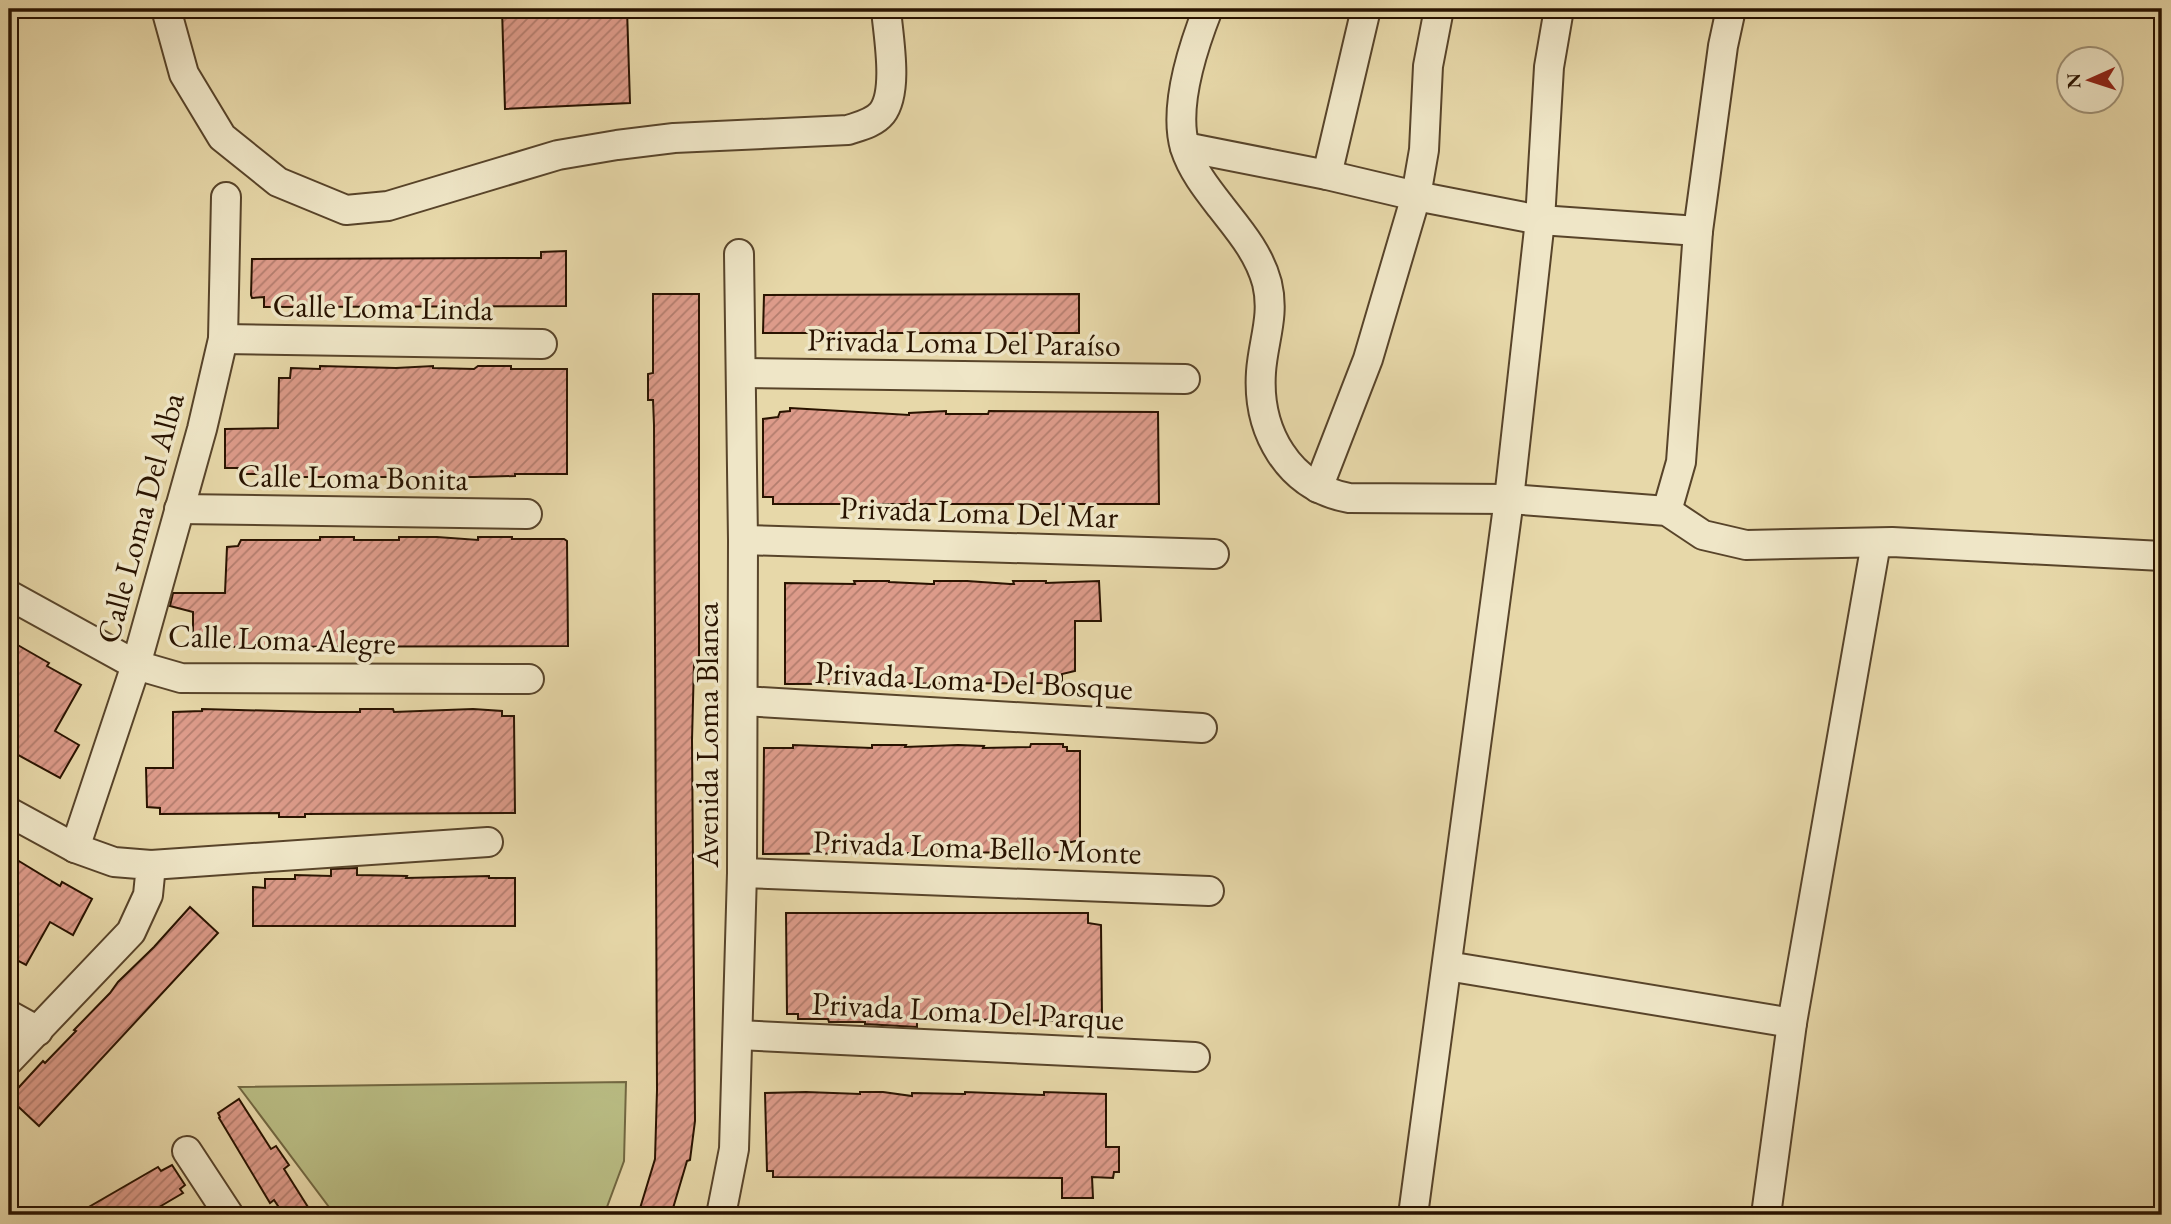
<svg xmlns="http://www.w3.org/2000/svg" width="2171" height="1224" font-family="'EB Garamond',serif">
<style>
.green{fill:#babe85;stroke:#726842;stroke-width:2}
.building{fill:url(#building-hatch);stroke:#291300;stroke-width:2}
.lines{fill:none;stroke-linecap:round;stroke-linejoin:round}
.minor-casing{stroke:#58442a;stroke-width:32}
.minor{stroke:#efe6c7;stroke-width:28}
.labels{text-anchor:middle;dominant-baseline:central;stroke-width:7;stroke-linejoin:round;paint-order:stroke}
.street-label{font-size:32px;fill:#291300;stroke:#efe6c7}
</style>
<defs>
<pattern id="building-hatch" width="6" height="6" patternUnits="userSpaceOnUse" patternTransform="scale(1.75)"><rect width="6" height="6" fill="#dd9b8a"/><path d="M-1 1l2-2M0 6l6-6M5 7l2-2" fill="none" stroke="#b37d6e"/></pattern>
</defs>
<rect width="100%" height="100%" fill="#e7d8a9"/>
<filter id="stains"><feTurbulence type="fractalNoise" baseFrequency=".00286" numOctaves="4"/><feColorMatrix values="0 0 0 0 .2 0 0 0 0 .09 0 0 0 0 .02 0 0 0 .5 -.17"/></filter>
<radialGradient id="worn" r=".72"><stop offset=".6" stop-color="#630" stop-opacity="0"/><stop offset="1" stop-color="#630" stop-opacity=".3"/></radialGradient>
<polygon class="green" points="626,1082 624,1161 604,1215 335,1215 239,1087"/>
<g class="building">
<polygon points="502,9 627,9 630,103 505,109"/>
<polygon points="566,251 566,306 264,307 264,297 252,298 251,295 252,259 541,258 541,252"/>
<polygon points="653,294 699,294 699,663 694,663 692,740 695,1121 690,1160 687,1161 671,1215 638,1215 655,1159 657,1090 654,425 653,400 648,400 648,374 653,373"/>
<polygon points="1079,294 1079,333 763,333 764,295"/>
<polygon points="320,366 396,368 433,366 433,368 474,369 478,366 511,366 511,369 567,369 567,474 515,474 515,476 474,477 291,477 291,474 238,474 238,468 225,468 225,429 278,428 279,378 290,378 291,368 320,369"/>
<polygon points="790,408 909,415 909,413 946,411 946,414 988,414 989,411 1158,412 1159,504 773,504 773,497 763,497 763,419 778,417 780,412 790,411"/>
<polygon points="320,537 354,537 354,540 399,540 399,537 437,537 478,540 478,537 512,537 512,539 564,539 567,541 568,646 205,647 205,638 193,635 193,612 170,606 173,593 225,593 227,547 238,546 241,540 320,540"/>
<polygon points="854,581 889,581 889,582 931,584 934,584 934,581 967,581 1010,584 1014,584 1013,581 1046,581 1046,583 1099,581 1101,621 1075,621 1075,671 1062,674 1062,683 785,684 785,583 855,584"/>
<polygon points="9,640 49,663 47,666 81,685 55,731 79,745 60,778 9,750"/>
<polygon points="202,709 317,712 360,712 360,709 393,709 394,712 473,709 502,711 502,716 514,716 515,813 305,814 305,817 279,817 279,813 160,814 160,808 147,807 146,768 173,768 173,712 202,711"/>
<polygon points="1031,744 1063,744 1063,747 1067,747 1067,751 1080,751 1080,840 1067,843 1067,852 763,854 764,748 793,748 793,745 872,748 872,745 906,745 905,747 958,745 984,746 983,748 1030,747"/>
<polygon points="9,855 60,886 62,882 92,899 73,935 50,922 26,965 9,956"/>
<polygon points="357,868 357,875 407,876 406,878 489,876 489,878 515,878 515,926 253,926 253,887 265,888 265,879 295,879 295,875 331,876 331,869"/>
<polygon points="190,907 218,933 39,1126 9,1098 43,1061 45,1063 76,1031 74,1030 110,993 118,982 154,947"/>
<polygon points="786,913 1088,913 1088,923 1101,925 1102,1019 1099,1019 1098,1022 1072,1019 1072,1021 941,1019 940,1021 917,1021 917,1027 865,1024 865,1022 829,1022 828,1019 798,1019 798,1014 787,1014"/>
<polygon points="806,1092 860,1094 860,1092 883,1092 912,1096 912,1093 965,1094 965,1092 1044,1095 1044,1092 1106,1094 1106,1147 1119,1147 1119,1172 1114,1172 1113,1178 1092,1177 1093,1198 1062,1198 1062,1178 773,1177 773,1171 767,1171 765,1093"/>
<polygon points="239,1099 271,1149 276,1146 289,1165 284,1169 313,1215 284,1215 274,1200 270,1203 219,1118 220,1117 218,1113"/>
<polygon points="172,1165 185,1185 180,1189 183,1193 149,1213 146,1209 136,1215 75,1215 158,1167 161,1171"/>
</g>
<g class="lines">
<defs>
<g id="minor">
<path d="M166 9 184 74 222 137 278 182 346 210 388 206 558 155 617 145 674 138 848 130C860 126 874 123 882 113 899 91 888 35 886 9"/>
<path d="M1208 9C1193 47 1173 107 1185 148 1192 170 1207 189 1221 207 1239 230 1259 253 1267 283 1275 316 1263 341 1261 372 1257 431 1288 487 1349 498L1509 499 1667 511 1703 535 1746 545 1892 542 2162 556"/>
<polyline points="1185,147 1327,175 1416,196 1540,220 1698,231"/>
<polyline points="1327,175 1366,9"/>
<polyline points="223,339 542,344"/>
<polyline points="742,373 1185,379"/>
<polyline points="1318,488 1368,359 1416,196 1424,150 1428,66 1439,9"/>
<polyline points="179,509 527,514"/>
<polyline points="1667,511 1681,462 1698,231 1723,46 1731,9"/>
<polyline points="743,540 1214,554"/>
<polyline points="9,595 136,665 181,678 529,679"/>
<polyline points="743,701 1202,728"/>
<polyline points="9,812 75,848 114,862 151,865 148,895 131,932 9,1060"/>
<polyline points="75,848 136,665 202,429 223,339 226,197"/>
<polyline points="151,865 488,842"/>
<polyline points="742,873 1209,891"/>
<polyline points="1447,966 1792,1023"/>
<polyline points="9,1015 38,1031"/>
<polyline points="738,1035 1195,1057"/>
<polyline points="187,1151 229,1215"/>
<polyline points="721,1215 734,1149 742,873 743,540 739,254"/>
<polyline points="1413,1215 1509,499 1540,220 1549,67 1559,9"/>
<polyline points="1766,1215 1792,1023 1876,543"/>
</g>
</defs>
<use href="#minor" class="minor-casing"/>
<use href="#minor" class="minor"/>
</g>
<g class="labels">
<g class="street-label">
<text transform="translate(383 307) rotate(1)">Calle Loma Linda</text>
<text transform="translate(964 342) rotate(1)">Privada Loma Del Paraíso</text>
<text transform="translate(353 477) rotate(1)">Calle Loma Bonita</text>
<text transform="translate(979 512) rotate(2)">Privada Loma Del Mar</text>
<text transform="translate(140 518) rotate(-75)">Calle Loma Del Alba</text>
<text transform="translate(282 639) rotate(2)">Calle Loma Alegre</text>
<text transform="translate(974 680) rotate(3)">Privada Loma Del Bosque</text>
<text transform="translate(707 735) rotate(-90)">Avenida Loma Blanca</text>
<text transform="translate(977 847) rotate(2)">Privada Loma Bello Monte</text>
<text transform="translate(968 1011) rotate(3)">Privada Loma Del Parque</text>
</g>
</g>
<rect width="2171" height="1224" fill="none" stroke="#e7d8a9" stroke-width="35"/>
<rect x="10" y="10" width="2150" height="1203" fill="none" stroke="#291300" stroke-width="3.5"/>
<rect x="18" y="18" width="2136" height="1189" fill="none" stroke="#291300" stroke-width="2"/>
<g transform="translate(2090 80) rotate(267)"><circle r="33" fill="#efe6c7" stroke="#a09277" stroke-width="2"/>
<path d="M0-5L12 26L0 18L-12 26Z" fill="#8f2418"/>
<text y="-10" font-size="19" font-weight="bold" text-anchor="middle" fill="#291300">N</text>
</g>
<rect width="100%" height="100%" filter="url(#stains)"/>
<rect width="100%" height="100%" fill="url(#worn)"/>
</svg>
